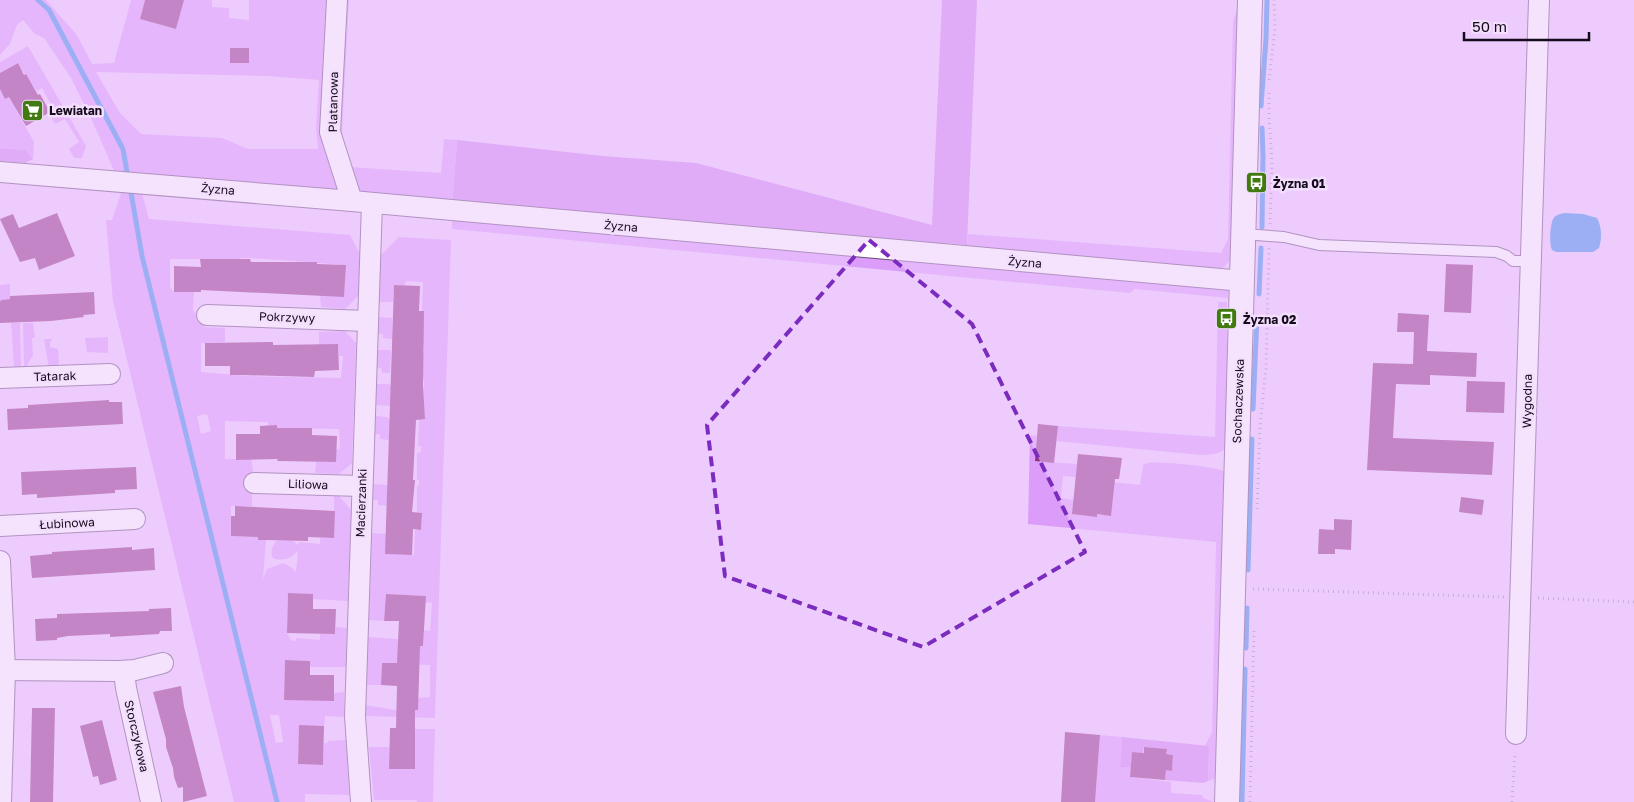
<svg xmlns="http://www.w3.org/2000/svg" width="1634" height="802" font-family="'Golos Text',sans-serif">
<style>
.green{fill:#dc9cf9;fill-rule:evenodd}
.forest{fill:#d086f0}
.water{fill:#3b8cec}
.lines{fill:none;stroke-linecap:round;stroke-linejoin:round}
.stream{stroke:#3b8cec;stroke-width:5}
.building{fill:#932f83}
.service-casing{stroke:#694c77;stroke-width:12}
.minor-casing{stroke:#694c77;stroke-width:22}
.tertiary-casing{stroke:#694c77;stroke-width:26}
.path{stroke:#a087ac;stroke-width:3;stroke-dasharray:1 4;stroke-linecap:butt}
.service{stroke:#fff;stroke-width:10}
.minor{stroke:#fff;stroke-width:20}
.tertiary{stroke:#fff;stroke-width:24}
.marked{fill:none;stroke:#7b2cbf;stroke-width:4;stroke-dasharray:10 6;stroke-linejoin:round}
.labels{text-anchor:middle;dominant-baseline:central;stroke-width:5;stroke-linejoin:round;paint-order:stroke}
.street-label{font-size:12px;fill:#160b1c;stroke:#f3dffd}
.poi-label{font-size:12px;font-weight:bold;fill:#160b1c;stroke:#f3dffd;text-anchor:start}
</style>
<rect width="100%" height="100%" fill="#edccfd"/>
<g class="green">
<path d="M0 0H46L77 35 92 64 114 63 131 0H145L140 19 176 29 184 0H212V7L229 8V18L249 20V0H334L340 191 115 173 90 116 71 78 44 38 35 34 23 20 17 25 10 44 0 55ZM96 72 268 76 319 80 316 127 318 149H248L222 138 141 134 120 113Z"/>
<polygon points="346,0 349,0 342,132 349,167 441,173 444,139 457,140 452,207 372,198 353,189 339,131"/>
<polygon points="1238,7 1233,257 1224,267 1218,269 973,248 967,245 968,234 1221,253 1228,239 1233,21"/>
<polygon points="28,46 86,146 82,158 74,158 69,149 79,142 65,119 55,124 50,116 56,114 42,88 37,91 17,63 0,73 0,62"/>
<polygon points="0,89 9,97 34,142 33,159 26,150 0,148"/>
<path d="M122 190 142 193 149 219 350 235 360 254 358 296 345 309 321 307 320 295 344 296 345 265 250 258H241V262H218L212 259H170V287L174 292H194L193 310 204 327 225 328V342L201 343V372L247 376 341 378 343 356H339L338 344 319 345V332L345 331 356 343 352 463 339 474 315 473 316 462H336V450L340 449 339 429 277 428V425L268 426V422L225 421V459H251L253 469 252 482 254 483 252 495V506H231V536L258 537V540H266L263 579 267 569 283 563 291 567 296 572 298 551C291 558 283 562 273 558 270 551 272 547 276 541L292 540 298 545 299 542 320 544V538H334V496H339L351 510 348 601 313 599 312 594 288 593 287 633 291 640 296 641V638L320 640V634H335L336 627 347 628 346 667H310V661L285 660 284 700H334V693L344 692V717L325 716 324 726H299L298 764 323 765 324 743H327L328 741 346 740 349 795 305 794V802H234L113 302 106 220H112ZM207 414 211 431 201 434 197 416ZM270 715H279L283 742 276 743Z"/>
<polygon points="452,220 1220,286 1228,291 1228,298 1135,289 1130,293 452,229"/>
<polygon points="399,237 451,240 435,718 366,716 365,705 396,710 417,710 418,698 430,697 430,665 382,663 381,685 366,685 368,637 398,639 398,645 423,646 424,630 430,631 432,603 425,602 425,596 386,594 384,621 369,620 372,533 386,534 386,554 414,555 415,530 421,530 422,513 417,513 417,486 419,486 419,480 417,480 417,453 421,452 421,446 418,446 419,419 425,419 421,387 424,387 424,379 422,379 421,353 424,353 424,345 421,345 424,312 422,311 423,282 406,281 405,285 394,285 393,302 379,302 380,256"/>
<polygon points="10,284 10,299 1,300 0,302 0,285"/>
<path d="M1218 302H1227V346L1231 348 1228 446C1221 455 1211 454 1201 455L1056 441 1058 426 1215 437Z"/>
<polygon points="379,317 392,318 393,339 383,338 383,334 378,334"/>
<polygon points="11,323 20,323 21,367 14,367"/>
<polygon points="23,323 33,323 35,338 32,338 33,355 26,367 24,367"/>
<polygon points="108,337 108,353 87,352 85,338"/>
<polygon points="44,339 52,339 50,343 50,347 58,349 59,363 55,368 49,367 48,364"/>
<polygon points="377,350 390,350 391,352 390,373 382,373 381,368 377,368"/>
<polygon points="376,384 389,384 392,387 391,406 375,405"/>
<polygon points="376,416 387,417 390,420 389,440 380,439 380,434 375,434"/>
<path d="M1030 435 1037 436 1035 461 1077 464 1076 477 1063 476 1061 498 1074 500 1097 516V514L1111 516 1102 481 1140 485 1143 465 1147 463C1159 461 1216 466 1225 472L1217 778 1208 781 1209 746H1205L1212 732 1216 542 1028 524Z"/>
<polygon points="373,484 388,485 387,506 378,505 378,500 373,500"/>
<polygon points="415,729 435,729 433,802 417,802 416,800 374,800 369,747 389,747 389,769 415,769"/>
<polygon points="1100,735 1122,737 1120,767 1131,767 1130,777 1171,782 1171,793 1202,795 1203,798 1214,802 1095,802"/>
</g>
<g class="forest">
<polygon points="942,0 977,0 967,245 947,243 946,250 452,207 457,140 603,156 696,163 932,225"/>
<polygon points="0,148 26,150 33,159 25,163 0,161"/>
<polygon points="1122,737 1209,746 1208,781 1203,783 1165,780 1166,770 1172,770 1173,755 1166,754 1166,749 1144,747 1143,753 1132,752 1131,767 1120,767"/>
</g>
<path class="water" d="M1564 213 1583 214 1597 218C1602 227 1602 239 1599 248L1593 252H1556L1552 250C1549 243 1550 226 1553 219 1555 215 1560 214 1564 213Z"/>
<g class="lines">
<g class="stream">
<polyline points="38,0 49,10 123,149 128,178"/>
<polyline points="1261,106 1266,39 1267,0"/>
<polyline points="1262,128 1263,156 1262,227"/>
<polyline points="130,187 142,256 277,802"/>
<polyline points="1259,294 1261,248"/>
<polyline points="1253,409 1257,317"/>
<polyline points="1248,570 1252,439"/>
<polyline points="1246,648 1247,608"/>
<polyline points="1242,802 1245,669"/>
</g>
</g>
<g class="building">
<polygon points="145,0 184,0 176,29 140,19"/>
<rect x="230" y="48" width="19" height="15"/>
<polygon points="18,63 24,75 26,74 38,95 40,94 50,112 26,126 9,97 5,99 0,89 0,73"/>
<polygon points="57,213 75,256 39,270 35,258 20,262 0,219 13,214 19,228"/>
<polygon points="200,259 250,259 251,262 317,262 317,264 346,265 344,297 201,290 201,292 174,292 174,266 201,267"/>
<polygon points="1446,264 1473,265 1471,313 1444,312"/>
<polygon points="394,285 420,286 419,311 424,311 423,387 425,419 416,420 413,480 415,480 412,512 422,513 421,530 413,529 412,555 385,554"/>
<polygon points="94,292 95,314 83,315 84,317 51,321 0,323 0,302 1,300 10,299 10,296"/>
<polygon points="1398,313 1429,315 1427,351 1477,353 1476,377 1430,375 1430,385 1396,384 1393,438 1494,442 1492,475 1367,470 1373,363 1413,364 1414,332 1397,332"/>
<polygon points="273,342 273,345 338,344 339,370 315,371 314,377 242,375 230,375 230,366 205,366 205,343"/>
<polygon points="1467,381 1505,382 1504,413 1466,412"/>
<polygon points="109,400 109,402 122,402 123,424 8,430 7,409 28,408 28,405"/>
<polygon points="1038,424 1058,426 1054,463 1035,461"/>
<polygon points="277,425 277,428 312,428 312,435 337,436 336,462 277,461 278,459 236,460 236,434 260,434 260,426"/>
<polygon points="1078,454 1122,458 1119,479 1115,479 1111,516 1097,514 1097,517 1072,514"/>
<polygon points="136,467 137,489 115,490 115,493 37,498 37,494 22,495 21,472"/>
<polygon points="1461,497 1484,500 1482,515 1459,512"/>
<polygon points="235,506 335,511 334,538 308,537 308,541 266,540 258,540 258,537 231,536 231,516 235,516"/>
<polygon points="1334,519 1352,520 1351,550 1335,549 1335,554 1318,554 1319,529 1334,530"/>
<polygon points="132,547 132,550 154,548 155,570 32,578 30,556 52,554 52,552"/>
<polygon points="288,593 313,594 313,609 336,609 335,634 287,633"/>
<polygon points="386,594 426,596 423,646 420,646 418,710 415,710 415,769 389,769 390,728 396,728 397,686 381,685 382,663 397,663 399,621 384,621"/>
<polygon points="171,608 172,631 160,631 159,634 110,637 110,634 68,636 57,638 57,640 36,641 35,619 57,618 57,614 149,611 149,609"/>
<polygon points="285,660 310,661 310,675 334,675 334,701 284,700"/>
<polygon points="181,686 184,707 207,796 183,802 183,787 178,788 174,777 173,768 166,747 166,739 153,692"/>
<polygon points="32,708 55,708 53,802 30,802"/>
<polygon points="102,720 117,780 100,785 98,776 93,777 80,726"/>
<polygon points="299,725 324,726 323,765 298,764"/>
<polygon points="1065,732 1100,735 1095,802 1061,802"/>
<polygon points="1144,747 1167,749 1166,754 1173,755 1172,771 1166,770 1165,780 1130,777 1132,752 1144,753"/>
</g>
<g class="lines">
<defs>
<polyline id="service" points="1243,234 1284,237 1319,245 1496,252 1507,256 1513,261 1531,261"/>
<g id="minor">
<polyline points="337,0 330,132 352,201"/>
<polyline points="0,172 352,201 1243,281"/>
<polyline points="207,315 367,321"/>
<polyline points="0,378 110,374"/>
<polyline points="254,483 362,486"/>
<polyline points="0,526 135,519"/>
<polyline points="0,561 5,670 1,802"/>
<polyline points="0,670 118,671 135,670 163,663"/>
<polyline points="124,671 126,688 151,802"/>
<polyline points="1516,734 1539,0"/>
<polyline points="361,802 355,716 372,203"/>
</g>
<polyline id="tertiary" points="1227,802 1250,0"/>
</defs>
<use href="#service" class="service-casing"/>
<use href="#minor" class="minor-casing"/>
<use href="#tertiary" class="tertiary-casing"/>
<g class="path">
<polyline points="1269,80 1275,29 1274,0"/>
<polyline points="1269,93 1269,116 1272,162 1270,224"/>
<polyline points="1257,509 1260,426 1266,369 1269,248"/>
<polyline points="1253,589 1504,597"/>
<polyline points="1538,598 1634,602"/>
<polyline points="1250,802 1254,630"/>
<polyline points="1512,802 1515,752"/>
</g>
<use href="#service" class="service"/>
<use href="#minor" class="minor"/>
<use href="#tertiary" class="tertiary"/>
</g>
<path d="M0 0H1634V802H0ZM869 240 972 324 1085 552 923 647 725 576 707 425Z" fill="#edccfd" fill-opacity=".55" fill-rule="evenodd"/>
<path class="marked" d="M869 240 972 324 1085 552 923 647 725 576 707 425Z"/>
<defs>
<symbol id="supermarket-square" viewBox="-11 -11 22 22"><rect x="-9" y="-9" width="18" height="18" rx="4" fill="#417a10" stroke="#f3dffd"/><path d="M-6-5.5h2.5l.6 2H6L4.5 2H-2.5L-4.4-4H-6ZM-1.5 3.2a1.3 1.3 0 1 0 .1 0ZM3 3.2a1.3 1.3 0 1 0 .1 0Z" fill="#fff"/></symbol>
<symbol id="bus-square" viewBox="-11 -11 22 22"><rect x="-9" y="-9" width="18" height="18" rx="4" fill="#417a10" stroke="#f3dffd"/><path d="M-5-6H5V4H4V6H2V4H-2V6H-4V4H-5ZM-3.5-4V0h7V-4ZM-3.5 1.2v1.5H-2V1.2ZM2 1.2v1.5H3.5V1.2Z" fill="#fff"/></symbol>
</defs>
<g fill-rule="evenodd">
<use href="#supermarket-square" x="20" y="98" width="25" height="25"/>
<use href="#bus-square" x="1244" y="170" width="25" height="25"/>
<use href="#bus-square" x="1214" y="306" width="25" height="25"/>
</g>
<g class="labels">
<g class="street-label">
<text transform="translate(333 102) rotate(-89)">Platanowa</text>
<text transform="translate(218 189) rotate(5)">Żyzna</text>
<text transform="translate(621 226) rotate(5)">Żyzna</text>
<text transform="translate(1025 262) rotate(5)">Żyzna</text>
<text transform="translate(287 317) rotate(2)">Pokrzywy</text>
<text transform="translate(55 376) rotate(-2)">Tatarak</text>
<text transform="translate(1238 401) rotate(-88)">Sochaczewska</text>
<text transform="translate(1527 401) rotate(-89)">Wygodna</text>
<text transform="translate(308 484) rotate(2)">Liliowa</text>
<text transform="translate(361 503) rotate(-88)">Macierzanki</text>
<text transform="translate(67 523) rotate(-3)">Łubinowa</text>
<text transform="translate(137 736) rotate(77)">Storczykowa</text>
</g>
<g class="poi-label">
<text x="49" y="110">Lewiatan</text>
<text x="1273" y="183">Żyzna 01</text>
<text x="1243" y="319">Żyzna 02</text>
</g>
</g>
<path d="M1464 32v8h125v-8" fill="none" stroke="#160b1c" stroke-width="2.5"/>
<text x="1472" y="32" font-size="15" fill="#160b1c" stroke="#f3dffd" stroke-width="4" paint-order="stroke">50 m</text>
</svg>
